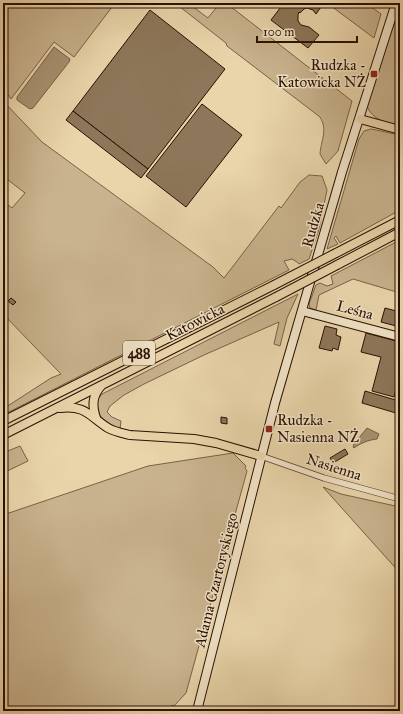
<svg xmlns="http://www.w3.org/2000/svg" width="403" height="714" font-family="'IM FELL Great Primer',serif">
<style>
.green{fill:#c9b38e;stroke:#786147}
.water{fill:#a89271;stroke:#755e44}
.building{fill:#8d7659;stroke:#280f00}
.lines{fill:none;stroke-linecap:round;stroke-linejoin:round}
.street-casing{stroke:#58402b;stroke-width:7}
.secondary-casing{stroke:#280f00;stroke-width:10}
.primary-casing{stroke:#280f00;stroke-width:10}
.street{stroke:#f1e4c8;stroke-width:5.5}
.secondary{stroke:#f1e4c8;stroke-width:8}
.primary{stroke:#ead5ab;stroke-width:8}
.primary-bridge-casing{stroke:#280f00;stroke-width:10;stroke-linecap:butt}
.primary-bridge{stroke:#ead5ab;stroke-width:8}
.poi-dot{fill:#8f2418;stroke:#f1e4c8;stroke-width:1.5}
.labels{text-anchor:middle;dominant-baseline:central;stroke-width:3;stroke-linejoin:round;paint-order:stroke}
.shield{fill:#f1e4c8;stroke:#644f3c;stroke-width:1}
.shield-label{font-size:14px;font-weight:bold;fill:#280f00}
.poi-label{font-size:15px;fill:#280f00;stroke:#f1e4c8;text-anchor:end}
.street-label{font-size:15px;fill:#280f00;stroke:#f1e4c8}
</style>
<rect width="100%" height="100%" fill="#ead5ab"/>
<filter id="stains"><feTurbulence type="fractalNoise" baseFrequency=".005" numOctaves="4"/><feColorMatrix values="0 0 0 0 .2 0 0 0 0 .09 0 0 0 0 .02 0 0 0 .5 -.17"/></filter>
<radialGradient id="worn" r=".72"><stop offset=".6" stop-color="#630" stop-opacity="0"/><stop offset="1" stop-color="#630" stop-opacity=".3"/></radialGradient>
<g class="green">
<polygon points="3,3 106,3 112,7 74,57 54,42 11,99 3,87"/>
<path d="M175 3H188L208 18 220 3H226L352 101 338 151 326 164 320 154C321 140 328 130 320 117L227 46 226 43Z"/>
<polygon points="327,3 366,3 381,14 374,38"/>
<path d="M396 22H400V127C387 123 372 120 367 106L393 26Z"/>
<polygon points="3,101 42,142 213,267 224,278 279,206 281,208 300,182 309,175 322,176 327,190 319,229 309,259 299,264 297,262 292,259 284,261 289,270 3,415 3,409 51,378 61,374 3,314 3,201 12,208 25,193 3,176"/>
<polygon points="371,129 400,135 400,210 340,243 336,236 334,238 338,244 327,249 359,139 364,131"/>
<polygon points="400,240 400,293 353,279 319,295 316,310 310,308 309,304 316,285 320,283 327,286 333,284 331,276"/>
<path d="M298 294 287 318 280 346 274 344 279 322 204 355 144 384 124 395 110 406 107 412 112 417 121 421 120 429C107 423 86 411 102 394Z"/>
<polygon points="20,446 28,461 3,473 3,453"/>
<polygon points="233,453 246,466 245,468 247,471 186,693 174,706 172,705 170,711 3,711 3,515 148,466"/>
<polygon points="323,487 341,494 400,507 400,573"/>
</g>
<g class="water">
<polygon points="54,47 70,59 69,62 33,108 30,109 17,100 17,97"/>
<path d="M367 428 379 434 377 439C368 440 361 443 354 448L353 447 354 444Z"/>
</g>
<g class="building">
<polygon points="284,3 287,3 291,6 294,3 316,3 321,7 316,14 313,10 307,8 304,9 300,13 299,12 298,15 298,21 301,25 309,27 319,35 308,48 271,20"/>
<polygon points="150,10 225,69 148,169 73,111"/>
<polygon points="202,104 242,135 186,207 146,176"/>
<polygon points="73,111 148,169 141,178 66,120"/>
<polygon points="11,298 16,302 13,305 8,301"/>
<polygon points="385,308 400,312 400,327 381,322"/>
<polygon points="325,326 337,329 336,335 341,337 338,350 333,348 332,351 319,348"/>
<polygon points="366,333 400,342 400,373 394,397 372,391 381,357 361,352"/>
<polygon points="365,391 399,401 396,413 362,403"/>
<polygon points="221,417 227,418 227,424 221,423"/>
<polygon points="345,449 348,454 333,463 330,458"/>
</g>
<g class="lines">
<defs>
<polyline id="street" points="261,456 324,478 400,499"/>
<g id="secondary">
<polyline points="302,311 400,337"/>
<polyline points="197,711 275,403 342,172 396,3"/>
</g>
<g id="primary">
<polyline points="360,119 400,130"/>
<polyline points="336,253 400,220"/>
<polyline points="337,265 400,232"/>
<path d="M60 408C86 405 89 416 108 428 115 432 122 433 130 435L194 439 216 443 261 456"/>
<path d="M96 418C92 406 92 396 101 386"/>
<polyline points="3,421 274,285"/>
<polyline points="3,435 276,297"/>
</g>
</defs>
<use href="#street" class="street-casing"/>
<use href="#secondary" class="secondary-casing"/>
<use href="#primary" class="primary-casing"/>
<use href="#street" class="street"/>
<use href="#secondary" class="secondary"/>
<use href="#primary" class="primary"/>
<defs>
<g id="primary-bridge">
<polyline points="274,285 336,253"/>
<polyline points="276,297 337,265"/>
</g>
</defs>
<use href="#primary-bridge" class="primary-bridge-casing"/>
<use href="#primary-bridge" class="primary-bridge"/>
</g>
<g class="poi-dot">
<rect x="370" y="70" width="8" height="8" rx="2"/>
<rect x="265" y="425" width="8" height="8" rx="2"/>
</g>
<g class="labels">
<rect class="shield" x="123" y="341" width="32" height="24" rx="3"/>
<g class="shield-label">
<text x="139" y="353">488</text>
</g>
<g class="poi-label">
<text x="366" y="65">Rudzka -<tspan x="366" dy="17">Katowicka NŻ</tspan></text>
<text x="277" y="420" text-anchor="start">Rudzka -<tspan x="277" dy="17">Nasienna NŻ</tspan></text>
</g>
<g class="street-label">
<text transform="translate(313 225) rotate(-74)">Rudzka</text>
<text transform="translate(355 310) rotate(15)">Leśna</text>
<text transform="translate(195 322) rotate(-27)">Katowicka</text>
<text transform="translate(334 467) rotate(18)">Nasienna</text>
<text transform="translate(216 580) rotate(-76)">Adama Czartoryskiego</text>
</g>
</g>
<rect width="403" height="714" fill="none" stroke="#ead5ab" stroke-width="16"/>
<rect x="4" y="4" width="395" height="706" fill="none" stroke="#280f00" stroke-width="2"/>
<rect x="8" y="8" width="387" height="698" fill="none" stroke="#280f00"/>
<path d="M257 36v6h100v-6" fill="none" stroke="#280f00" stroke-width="2"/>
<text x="263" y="36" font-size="12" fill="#280f00" stroke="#f1e4c8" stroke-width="3" paint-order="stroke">100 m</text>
<rect width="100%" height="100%" filter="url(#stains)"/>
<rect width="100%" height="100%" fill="url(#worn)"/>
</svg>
